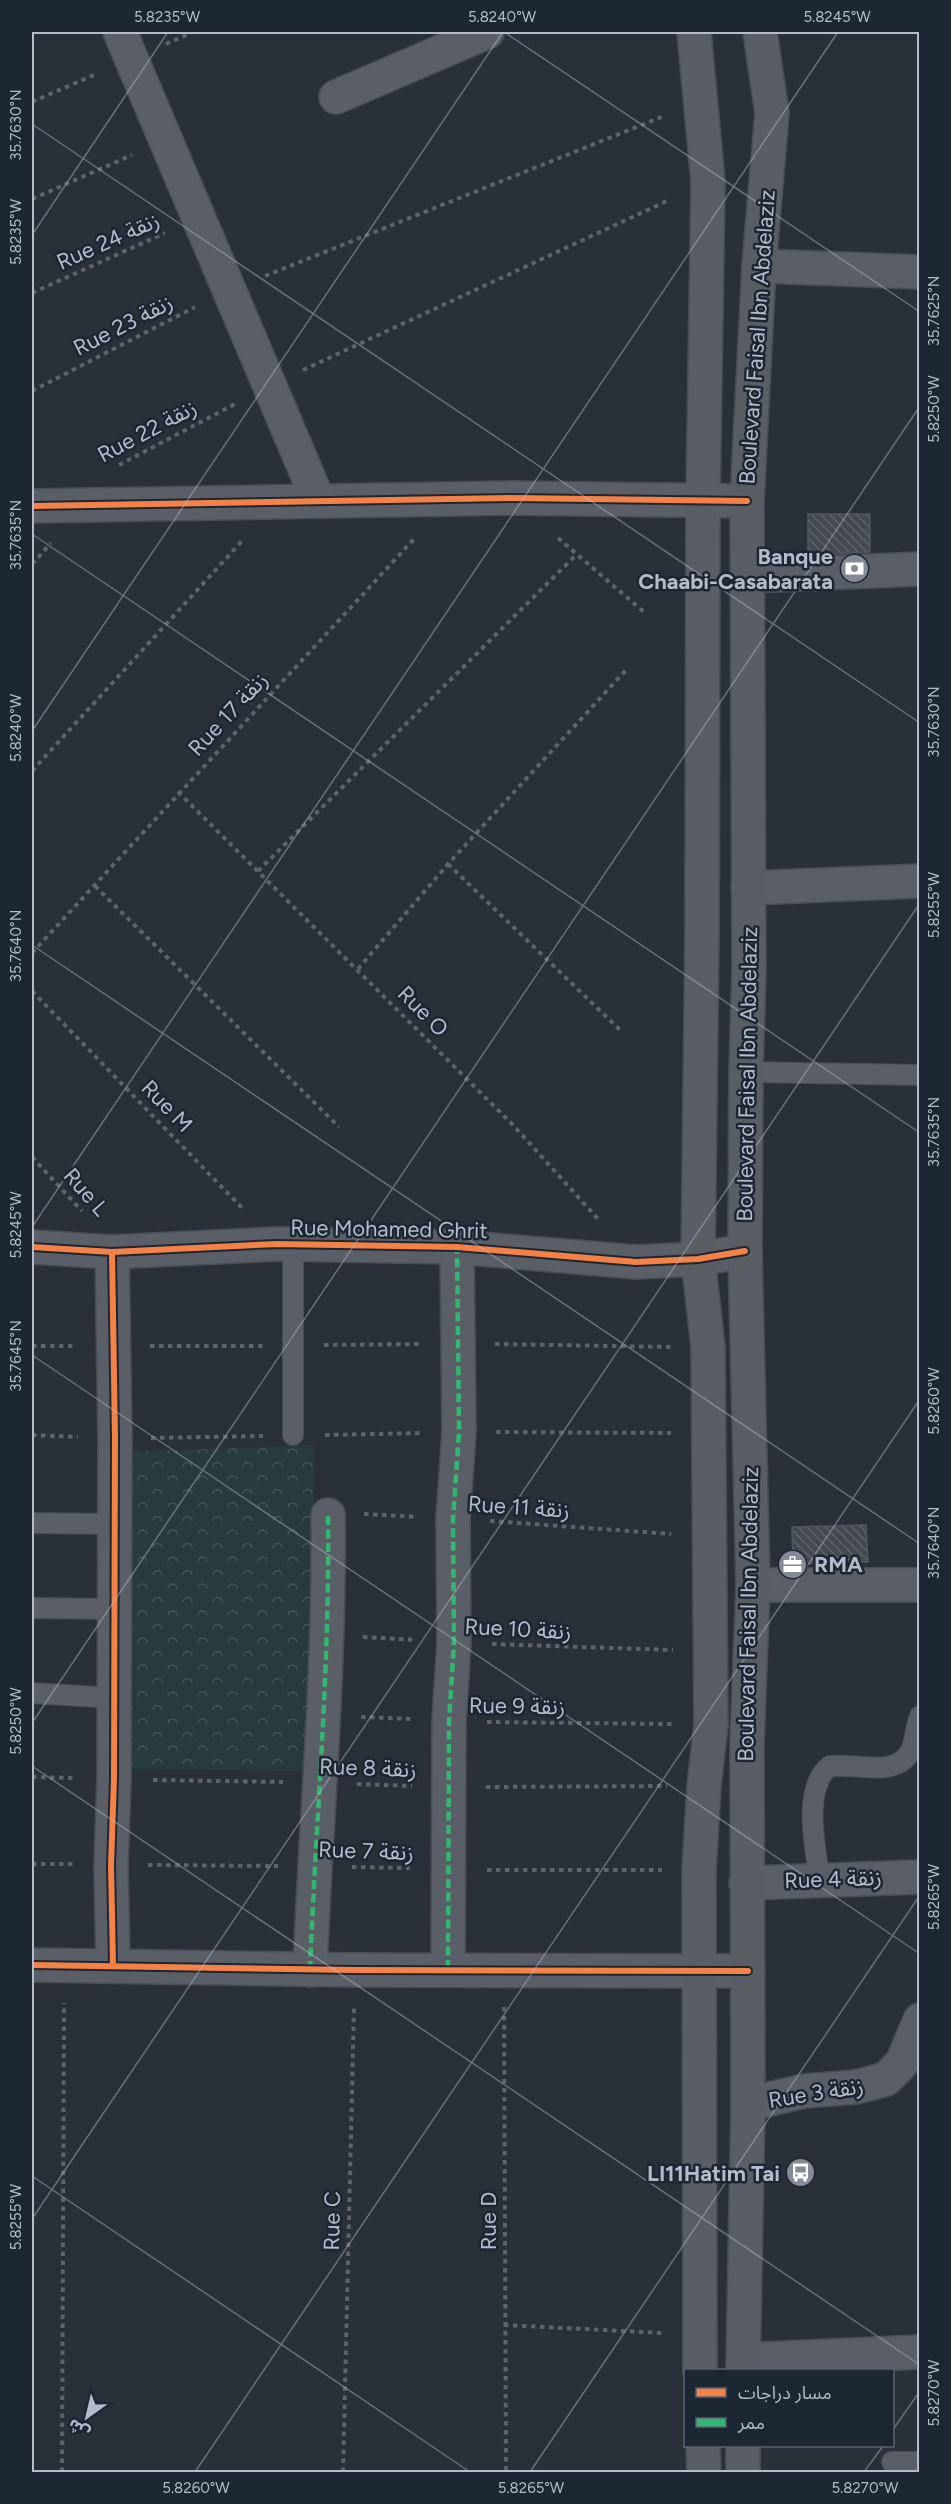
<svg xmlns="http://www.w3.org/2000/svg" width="951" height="2504" font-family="Figtree,'Noto Sans Arabic',sans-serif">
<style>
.park{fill:url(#park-crowns)}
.building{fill:url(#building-back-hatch);stroke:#52575f;stroke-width:1.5}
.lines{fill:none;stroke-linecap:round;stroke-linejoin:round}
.lane-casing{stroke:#484c53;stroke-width:22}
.street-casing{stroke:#484c53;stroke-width:36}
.secondary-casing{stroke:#484c53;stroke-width:36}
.path{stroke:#5d636a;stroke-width:4;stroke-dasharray:4.5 4.5;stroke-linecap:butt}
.lane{stroke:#5a5e66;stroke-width:20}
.street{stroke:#5a5e66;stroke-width:33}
.secondary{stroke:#595d64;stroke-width:33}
.quiet{stroke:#33b770;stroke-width:4.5;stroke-dasharray:9 4.5;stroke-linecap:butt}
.cycleway-casing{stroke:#1d2633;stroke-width:10}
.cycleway{stroke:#f48246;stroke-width:6}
.ticks{fill:none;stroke:#b4bcc9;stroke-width:1.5;stroke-opacity:0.45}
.labels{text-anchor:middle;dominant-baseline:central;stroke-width:5;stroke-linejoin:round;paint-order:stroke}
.street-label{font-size:22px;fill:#b4bcc9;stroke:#1d2633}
.poi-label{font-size:22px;font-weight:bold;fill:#b4bcc9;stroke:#1d2633;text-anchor:end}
.neatline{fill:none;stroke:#b4bcc9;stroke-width:2}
.ticks-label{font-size:15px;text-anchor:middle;fill:#b4bcc9}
</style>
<defs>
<pattern id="park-crowns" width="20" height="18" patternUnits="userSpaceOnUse" patternTransform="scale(1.5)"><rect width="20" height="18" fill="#273a3e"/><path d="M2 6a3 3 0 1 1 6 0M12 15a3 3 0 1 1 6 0" fill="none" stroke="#445559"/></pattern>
<pattern id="building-back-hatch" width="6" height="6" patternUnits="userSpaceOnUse" patternTransform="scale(1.5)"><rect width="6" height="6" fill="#444950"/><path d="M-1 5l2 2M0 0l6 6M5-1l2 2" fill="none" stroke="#5d6168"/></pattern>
</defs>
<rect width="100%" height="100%" fill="#2a3038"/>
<polygon class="park" points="314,1445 312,1771 125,1769 131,1452"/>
<g class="building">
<polygon points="808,514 870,514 870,552 808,555"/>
<polygon points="866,1525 868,1562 793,1564 792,1527"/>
</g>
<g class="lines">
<defs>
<g id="lane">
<polyline points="746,1072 920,1075"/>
<polyline points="293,1244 293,1435"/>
<polyline points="32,1523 115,1524"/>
<polyline points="32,1608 113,1609"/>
<polyline points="32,1693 114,1698"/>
<path d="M820 1879C815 1849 802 1787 830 1766 854 1763 896 1778 910 1752 916 1741 915 1727 920 1716"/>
<polyline points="892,2462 920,2462"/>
</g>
<g id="street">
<polyline points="120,32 318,500"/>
<polyline points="336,97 487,32"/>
<polyline points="759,266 920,272"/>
<polyline points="32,506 512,498 747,501"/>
<polyline points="749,576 920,569"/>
<polyline points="748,888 920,881"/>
<polyline points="32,1247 112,1252 277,1244 457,1247 636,1262 698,1259 745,1251"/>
<polyline points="112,1252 115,1438 114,1779 111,1865 113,1965"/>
<polyline points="753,1585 920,1585"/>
<polyline points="746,1883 920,1877"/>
<polyline points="32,1965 355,1970 748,1971"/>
<polyline points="448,1969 449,1721 454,1643 453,1519 459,1432 457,1247"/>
<path d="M310 1970C316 1818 330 1667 328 1515"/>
<polyline points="748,2104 804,2091 856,2087 886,2079 902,2063 920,2020"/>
<polyline points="743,2360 920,2352"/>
</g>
<g id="secondary">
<polyline points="694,32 708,182 703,501 702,934 698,1259 708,1347 711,1725 704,1786 699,1870 700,2370"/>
<polyline points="743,2370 748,2104 747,1743 753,1585 745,1251 746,1072 749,970 747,501 759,266 772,113 760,32"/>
<polyline points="703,2446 704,2472"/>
<polyline points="743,2472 743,2446"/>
</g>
</defs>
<use href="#lane" class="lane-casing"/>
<use href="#street" class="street-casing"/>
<use href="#secondary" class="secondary-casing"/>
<g class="path">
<polyline points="166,44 193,32"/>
<polyline points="32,102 96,74"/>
<polyline points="32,199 132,155"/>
<polyline points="265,276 664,116"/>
<polyline points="32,293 165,233"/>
<polyline points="303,370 669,200"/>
<polyline points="32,391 195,307"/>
<polyline points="119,465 237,403"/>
<polyline points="558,538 645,613"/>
<polyline points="32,564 51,543"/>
<polyline points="32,771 242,541"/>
<polyline points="178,792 513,1125 598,1219"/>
<polyline points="448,864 621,1031"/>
<polyline points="258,871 577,554"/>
<polyline points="95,886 339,1127"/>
<polyline points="32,953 414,539"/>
<polyline points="358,969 448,864 626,670"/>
<polyline points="32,991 242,1208"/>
<polyline points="32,1157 82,1211"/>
<polyline points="495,1344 671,1347"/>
<polyline points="324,1345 422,1344"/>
<polyline points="32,1346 77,1346"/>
<polyline points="150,1346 263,1346"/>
<polyline points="496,1432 671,1433"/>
<polyline points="32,1435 78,1437"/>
<polyline points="325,1435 422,1433"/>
<polyline points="151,1438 263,1436"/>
<polyline points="364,1514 416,1517"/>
<polyline points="490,1521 671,1534"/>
<polyline points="363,1637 416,1640"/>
<polyline points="492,1644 673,1650"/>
<polyline points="361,1717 413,1719"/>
<polyline points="487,1722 674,1724"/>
<polyline points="32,1777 76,1778"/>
<polyline points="153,1780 283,1782"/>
<polyline points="357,1784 412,1786"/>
<polyline points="486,1787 667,1786"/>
<polyline points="32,1864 74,1864"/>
<polyline points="148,1865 278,1866"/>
<polyline points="352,1867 410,1868"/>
<polyline points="487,1870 662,1870"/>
<polyline points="504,2007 506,2472"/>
<polyline points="504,2325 662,2333"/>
<polyline points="62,2472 64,2003"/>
<polyline points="343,2472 354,2007"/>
</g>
<use href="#lane" class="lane"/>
<use href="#street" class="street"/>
<use href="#secondary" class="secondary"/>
<g class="quiet">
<polyline points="448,1969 449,1721 454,1643 453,1519 459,1432 457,1247"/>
<path d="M310 1970C316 1818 330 1667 328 1515"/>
</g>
<defs>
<g id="cycleway">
<polyline points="32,506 512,498 747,501"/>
<polyline points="32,1247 112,1252 277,1244 457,1247 636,1262 698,1259 745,1251"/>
<polyline points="112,1252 115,1438 114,1779 111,1865 113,1965"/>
<polyline points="32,1965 355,1970 748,1971"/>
</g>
</defs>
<use href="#cycleway" class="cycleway-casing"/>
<use href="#cycleway" class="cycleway"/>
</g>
<path class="ticks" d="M504 32 920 312M32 124 920 723M32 235 168 32M32 534 920 1133M32 731 503 32M32 945 920 1544M32 1227 838 32M32 1355 920 1954M32 1723 920 406M32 1766 920 2365M32 2176 470 2472M32 2219 920 903M892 2431 920 2391M195 2472 920 1399M530 2472 920 1895M864 2472 883 2446"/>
<defs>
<symbol id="bank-disc" viewBox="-11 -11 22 22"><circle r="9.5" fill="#848b96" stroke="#1d2633"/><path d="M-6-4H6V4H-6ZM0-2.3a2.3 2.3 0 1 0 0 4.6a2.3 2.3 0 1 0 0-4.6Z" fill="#fff"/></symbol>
<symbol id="office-disc" viewBox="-11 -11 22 22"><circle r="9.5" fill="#848b96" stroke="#1d2633"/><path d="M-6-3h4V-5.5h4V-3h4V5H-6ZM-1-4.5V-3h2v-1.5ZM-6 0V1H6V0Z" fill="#fff"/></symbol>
<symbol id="bus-disc" viewBox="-11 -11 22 22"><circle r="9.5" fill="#848b96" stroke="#1d2633"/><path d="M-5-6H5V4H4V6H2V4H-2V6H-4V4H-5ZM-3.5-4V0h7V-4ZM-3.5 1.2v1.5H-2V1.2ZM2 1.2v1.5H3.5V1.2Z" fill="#fff"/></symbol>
</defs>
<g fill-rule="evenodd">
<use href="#bank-disc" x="838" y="552" width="33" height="33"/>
<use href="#office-disc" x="776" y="1548" width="33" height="33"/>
<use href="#bus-disc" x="784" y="2156" width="33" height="33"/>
</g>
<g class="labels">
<g class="street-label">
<text transform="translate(108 241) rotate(-24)">Rue 24 زنقة</text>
<text transform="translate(123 325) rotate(-27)">Rue 23 زنقة</text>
<text transform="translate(757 337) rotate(-86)">Boulevard Faisal Ibn Abdelaziz</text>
<text transform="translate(147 431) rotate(-28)">Rue 22 زنقة</text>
<text transform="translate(228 714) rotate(-47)">Rue 17 زنقة</text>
<text transform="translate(423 1011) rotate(45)">Rue O</text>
<text transform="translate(747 1074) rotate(-89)">Boulevard Faisal Ibn Abdelaziz</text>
<text transform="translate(167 1106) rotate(46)">Rue M</text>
<text transform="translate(86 1192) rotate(49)">Rue L</text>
<text transform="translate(389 1229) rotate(1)">Rue Mohamed Ghrit</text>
<text transform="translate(519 1507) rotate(4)">Rue 11 زنقة</text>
<text transform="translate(748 1614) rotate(-89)">Boulevard Faisal Ibn Abdelaziz</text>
<text transform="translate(518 1629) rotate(3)">Rue 10 زنقة</text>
<text transform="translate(517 1706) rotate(1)">Rue 9 زنقة</text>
<text transform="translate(368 1768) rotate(2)">Rue 8 زنقة</text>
<text transform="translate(366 1851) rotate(2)">Rue 7 زنقة</text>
<text transform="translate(833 1879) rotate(-2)">Rue 4 زنقة</text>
<text transform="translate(816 2093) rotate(-9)">Rue 3 زنقة</text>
<text transform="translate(332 2221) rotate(-89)">Rue C</text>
<text transform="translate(488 2221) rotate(-90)">Rue D</text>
</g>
<g class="poi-label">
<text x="833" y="556">Banque<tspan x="833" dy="25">Chaabi-Casabarata</tspan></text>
<text x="814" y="1564" text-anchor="start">RMA</text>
<text x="780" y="2173">LI11Hatim Tai</text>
</g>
</g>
<rect width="951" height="2504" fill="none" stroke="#1d2633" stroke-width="66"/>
<rect x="684" y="2369" width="210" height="78" fill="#1d2633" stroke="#59626f" stroke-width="1.5"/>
<rect x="696" y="2388" width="30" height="9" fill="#f48246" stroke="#59626f" stroke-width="1.5"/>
<text x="738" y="2399" font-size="18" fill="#b4bcc9">مسار دراجات</text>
<rect x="696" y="2418" width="30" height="9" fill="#33b770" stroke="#59626f" stroke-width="1.5"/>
<text x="738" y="2429" font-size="18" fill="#b4bcc9">ممر</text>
<g transform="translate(87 2417) rotate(214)" stroke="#1d2633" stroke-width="4.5" paint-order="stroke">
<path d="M0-4.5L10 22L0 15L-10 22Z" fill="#b4bcc9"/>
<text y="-9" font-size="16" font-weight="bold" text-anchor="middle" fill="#b4bcc9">ش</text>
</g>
<rect x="33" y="33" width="885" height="2438" class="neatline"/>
<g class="ticks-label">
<text x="167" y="22">5.8235°W</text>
<text x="502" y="22">5.8240°W</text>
<text x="837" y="22">5.8245°W</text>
<text transform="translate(16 125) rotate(-90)" y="5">35.7630°N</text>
<text transform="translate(16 232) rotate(-90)" y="5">5.8235°W</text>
<text transform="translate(934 311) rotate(-90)" y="5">35.7625°N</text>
<text transform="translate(934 409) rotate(-90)" y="5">5.8250°W</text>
<text transform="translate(16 535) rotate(-90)" y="5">35.7635°N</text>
<text transform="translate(934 722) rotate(-90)" y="5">35.7630°N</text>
<text transform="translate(16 728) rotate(-90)" y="5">5.8240°W</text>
<text transform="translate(934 905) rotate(-90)" y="5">5.8255°W</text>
<text transform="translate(16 946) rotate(-90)" y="5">35.7640°N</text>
<text transform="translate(934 1132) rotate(-90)" y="5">35.7635°N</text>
<text transform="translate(16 1225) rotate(-90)" y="5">5.8245°W</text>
<text transform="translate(16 1356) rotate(-90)" y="5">35.7645°N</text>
<text transform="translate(934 1401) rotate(-90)" y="5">5.8260°W</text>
<text transform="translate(934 1543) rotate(-90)" y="5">35.7640°N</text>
<text transform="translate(16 1721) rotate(-90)" y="5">5.8250°W</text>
<text transform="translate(934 1897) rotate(-90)" y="5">5.8265°W</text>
<text transform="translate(16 2217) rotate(-90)" y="5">5.8255°W</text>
<text transform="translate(934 2393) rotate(-90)" y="5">5.8270°W</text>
<text x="196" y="2493">5.8260°W</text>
<text x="531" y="2493">5.8265°W</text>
<text x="865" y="2493">5.8270°W</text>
</g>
</svg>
